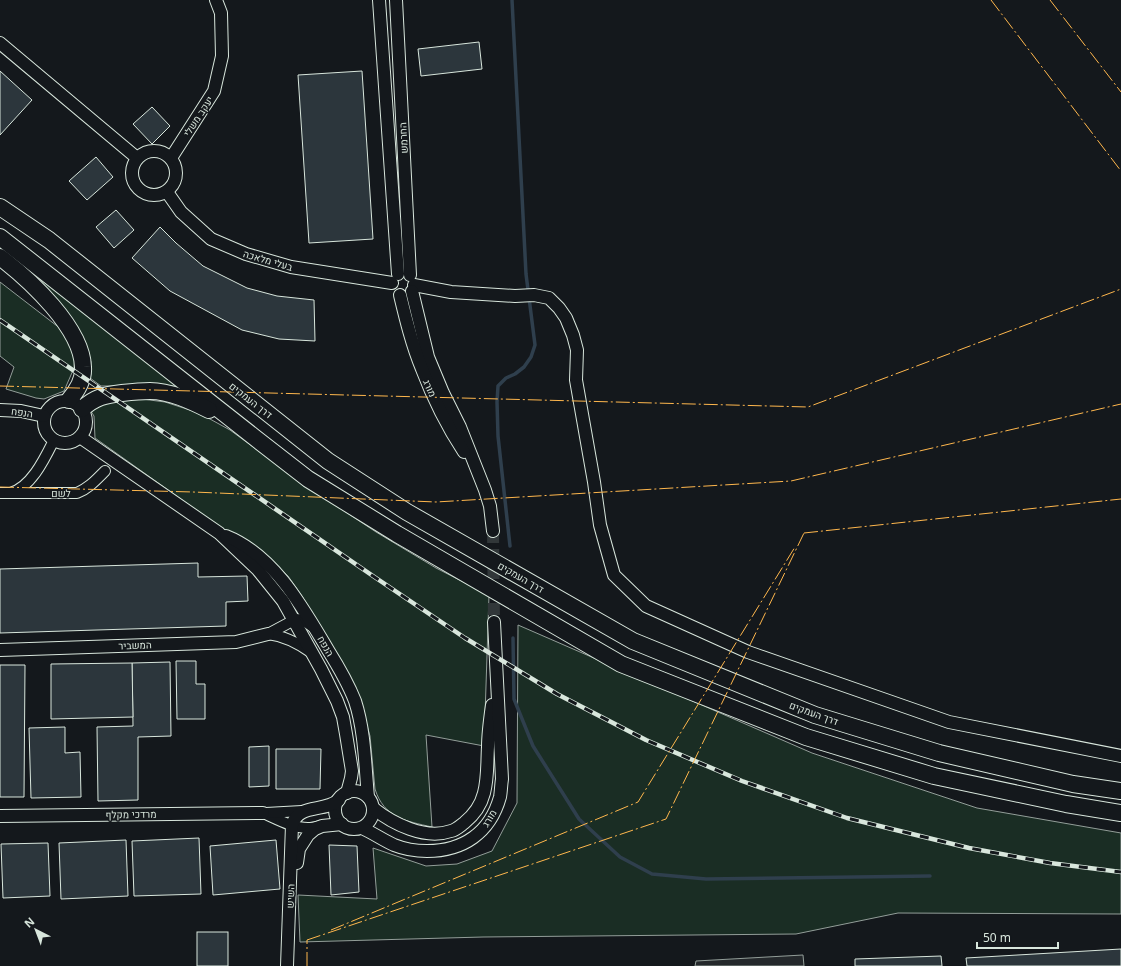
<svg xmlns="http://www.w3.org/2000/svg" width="1121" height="966" font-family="'Noto Sans',Heebo,sans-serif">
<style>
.green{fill:#1a2d24;stroke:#939e99}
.parking{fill:#24282b;stroke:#939e99}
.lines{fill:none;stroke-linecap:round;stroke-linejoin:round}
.stream{stroke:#2f3f4d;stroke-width:3.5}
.building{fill:#2c363c;stroke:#d8e6dc}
.tertiary-tunnel{stroke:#313739;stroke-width:12;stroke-dasharray:12 6;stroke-linecap:butt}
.minor-casing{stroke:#d8e6dc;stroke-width:12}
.tertiary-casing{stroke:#d8e6dc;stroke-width:14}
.trunk-casing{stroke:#d8e6dc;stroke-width:18}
.minor{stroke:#14181c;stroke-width:10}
.tertiary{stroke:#14181c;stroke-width:12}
.trunk{stroke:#14181c;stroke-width:16}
.rail-casing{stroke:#d8e6dc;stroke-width:4.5}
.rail{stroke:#14181c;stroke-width:3;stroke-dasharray:9;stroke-linecap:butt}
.power{stroke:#ffb74d;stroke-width:1;stroke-dasharray:14 3 2 3;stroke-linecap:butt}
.labels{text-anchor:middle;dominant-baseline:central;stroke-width:3;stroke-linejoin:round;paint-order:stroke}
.street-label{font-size:10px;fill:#d8e6dc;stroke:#14181c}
</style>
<rect width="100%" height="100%" fill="#14181c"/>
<g class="green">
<polygon points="17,257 179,386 101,386 90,378 91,362 85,341 56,302 13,262"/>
<polygon points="0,282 61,329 69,343 75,356 74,368 64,391 44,399 36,398 6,389 14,367 0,356"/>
<path d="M142 399 165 402 199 413 230 430 301 482 376 532 436 568 489 595 484 746 426 735 432 827C406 821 384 818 375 789L370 736 361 704 318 623 302 596 288 576 271 560 227 532 95 438 94 416 88 407 99 401Z"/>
<polygon points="518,625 812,753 977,808 1121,833 1121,914 898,913 796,934 483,937 300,942 298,895 377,899 373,848 426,866 457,864 492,851 517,803"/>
</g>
<polygon class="parking" points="803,955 804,966 695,966 696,961"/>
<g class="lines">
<g class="stream">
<polyline points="510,546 498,436 497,402 498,386 506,378 515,374 524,367 531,357 535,345 526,274 512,0"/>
<polyline points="513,638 514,699 533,746 579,819 620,857 652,874 706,879 930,876"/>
</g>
</g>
<g class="building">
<polygon points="479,42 482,69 421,76 418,49"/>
<polygon points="0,71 32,100 0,135"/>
<polygon points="362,71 373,239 309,243 298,75"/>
<polygon points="152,107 170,126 152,144 133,124"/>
<polygon points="96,157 113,177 87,200 69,181"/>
<polygon points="116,210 134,230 114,248 96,227"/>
<polygon points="160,227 176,243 203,266 247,288 277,296 314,300 315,341 279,339 242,330 170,291 132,258"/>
<polygon points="198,563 198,577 247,576 248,601 226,602 226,626 0,633 0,569"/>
<polygon points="176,661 196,661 196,684 205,684 205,719 177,719"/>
<polygon points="170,662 171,736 138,737 138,800 98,801 97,727 133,726 132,663"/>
<polygon points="132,663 133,717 51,719 51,664"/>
<polygon points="0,665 25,665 24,797 0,797"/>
<polygon points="65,727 65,753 80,752 81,797 31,798 29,728"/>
<polygon points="269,746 269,786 249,787 249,747"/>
<polygon points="276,749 321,749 320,789 276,789"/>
<polygon points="199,838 201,894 134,896 132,841"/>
<polygon points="126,840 128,896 61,899 59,843"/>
<polygon points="276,840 280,889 213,895 210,846"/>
<polygon points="48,843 50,896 3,898 1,844"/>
<polygon points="329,845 357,846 359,892 331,895"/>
<rect x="197" y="932" width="31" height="34"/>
<polygon points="1121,949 1121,966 967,966 966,958"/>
<polygon points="941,956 942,966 855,966 855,959"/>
</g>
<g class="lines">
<polyline class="tertiary-tunnel" points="493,531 494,622"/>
<defs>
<g id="minor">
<path d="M0 493C3 493 7 493 10 493 31 488 45 458 54 440"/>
<path d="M9 493H77C89 488 96 480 105 471"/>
<polyline points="268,634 296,619 303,620 314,628"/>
<path d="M268 634C285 636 298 643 312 653"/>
<path d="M263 813C277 819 292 828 308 828 312 828 316 827 320 826"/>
<polyline points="266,813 302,811"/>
</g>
<g id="tertiary">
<polyline points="379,0 398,274"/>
<polyline points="396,0 410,275"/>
<polyline points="0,43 137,158"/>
<circle cx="154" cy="173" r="22"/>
<polyline points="171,158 214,91 222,56 221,13 216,0"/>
<polyline points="167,192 181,212 211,239 246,254 291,267 392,283"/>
<polyline points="414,285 451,292 515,296 534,295 549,298 559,308 566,318 573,335 577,350 576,380 594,482 600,525 614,575 646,606 748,652 949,722 1121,756"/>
<polyline points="412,291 428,357 443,393 460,427 485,490 490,506 493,531"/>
<path d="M400 295C406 320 412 345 422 369 433 398 447 426 464 452"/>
<circle cx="65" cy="422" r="21"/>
<polyline points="0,410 21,411 44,416"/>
<polyline points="80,437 219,533 258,570 283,601 321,669 337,701 343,717 346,734 352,771 351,778 347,793"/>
<path d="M226 536C274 555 303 608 328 650 338 666 348 683 355 701 365 732 365 765 368 797"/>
<polyline points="0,650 236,642 268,634"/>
<circle cx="354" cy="810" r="19"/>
<path d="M373 808C393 824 425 840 451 831 456 830 460 826 464 823 474 815 481 805 484 793 488 778 487 763 488 747 488 733 490 719 492 705"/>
<polyline points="0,816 263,813"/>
<path d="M362 828C373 833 383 840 394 845 404 849 416 851 427 851 463 851 490 833 500 797 501 792 501 785 502 779L494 622"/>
<polyline points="297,863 299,849 308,835 315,829 322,826 342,824"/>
<path d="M287 966 292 825C299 803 323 813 339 800"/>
</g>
<g id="trunk">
<polyline points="0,207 49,240 328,461 407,512 633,641 815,715 939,753 1073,784 1121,791"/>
<polyline points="0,237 254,437 308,479 397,534 621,664 806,737 934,776 1066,804 1121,813"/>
<path d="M0 257C30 280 82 328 83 367 84 380 77 391 69 400"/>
<path d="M82 409C95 397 105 395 122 393 131 392 141 391 150 391 170 391 191 401 209 410"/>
</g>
</defs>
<use href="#minor" class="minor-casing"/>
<use href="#tertiary" class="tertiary-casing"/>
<use href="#trunk" class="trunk-casing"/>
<use href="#minor" class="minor"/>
<use href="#tertiary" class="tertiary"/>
<use href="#trunk" class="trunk"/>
<defs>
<polyline id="rail" points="0,320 373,576 465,638 557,694 646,740 742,781 847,818 969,848 1050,863 1121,872"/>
</defs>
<use href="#rail" class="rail-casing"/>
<use href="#rail" class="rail"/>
<g class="power">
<polyline points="991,0 1121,171"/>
<polyline points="1050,0 1121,92"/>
<polyline points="0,386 808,407 1121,289"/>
<polyline points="0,487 193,492 436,502 791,481 1121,404"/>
<polyline points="804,533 1121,499"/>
<polyline points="331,930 638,802 795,547"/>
<polyline points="307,940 666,819 804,533"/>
<polyline points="307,966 307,940"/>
</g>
</g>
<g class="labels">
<g class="street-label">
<text transform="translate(198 116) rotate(-57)">יעקב משלי</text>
<text transform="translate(403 138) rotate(-93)">החרמש</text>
<text transform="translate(268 260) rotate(16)">בעלי מלאכה</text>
<text transform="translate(430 388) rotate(66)">מורג</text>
<text transform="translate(251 400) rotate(38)">דרך העמקים</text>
<text transform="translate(22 412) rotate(8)">הנפח</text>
<text x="61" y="493">לשם</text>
<text transform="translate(521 577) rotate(30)">דרך העמקים</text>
<text transform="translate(135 645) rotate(-2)">המשביר</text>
<text transform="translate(326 646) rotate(60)">הנפח</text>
<text transform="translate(814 713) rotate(20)">דרך העמקים</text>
<text transform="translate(131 814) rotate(-1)">מרדכי מקלף</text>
<text transform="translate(489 818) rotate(-59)">מורג</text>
<text transform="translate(290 896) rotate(-88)">השיש</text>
</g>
</g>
<g transform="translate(36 930) rotate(318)" stroke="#14181c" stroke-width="3" paint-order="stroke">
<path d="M0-3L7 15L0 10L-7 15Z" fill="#d8e6dc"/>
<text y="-6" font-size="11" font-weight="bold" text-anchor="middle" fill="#d8e6dc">N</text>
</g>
<path d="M977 942v6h81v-6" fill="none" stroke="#d8e6dc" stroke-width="2"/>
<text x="983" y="942" font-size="12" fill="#d8e6dc" stroke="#14181c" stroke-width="3" paint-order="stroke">50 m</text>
</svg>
